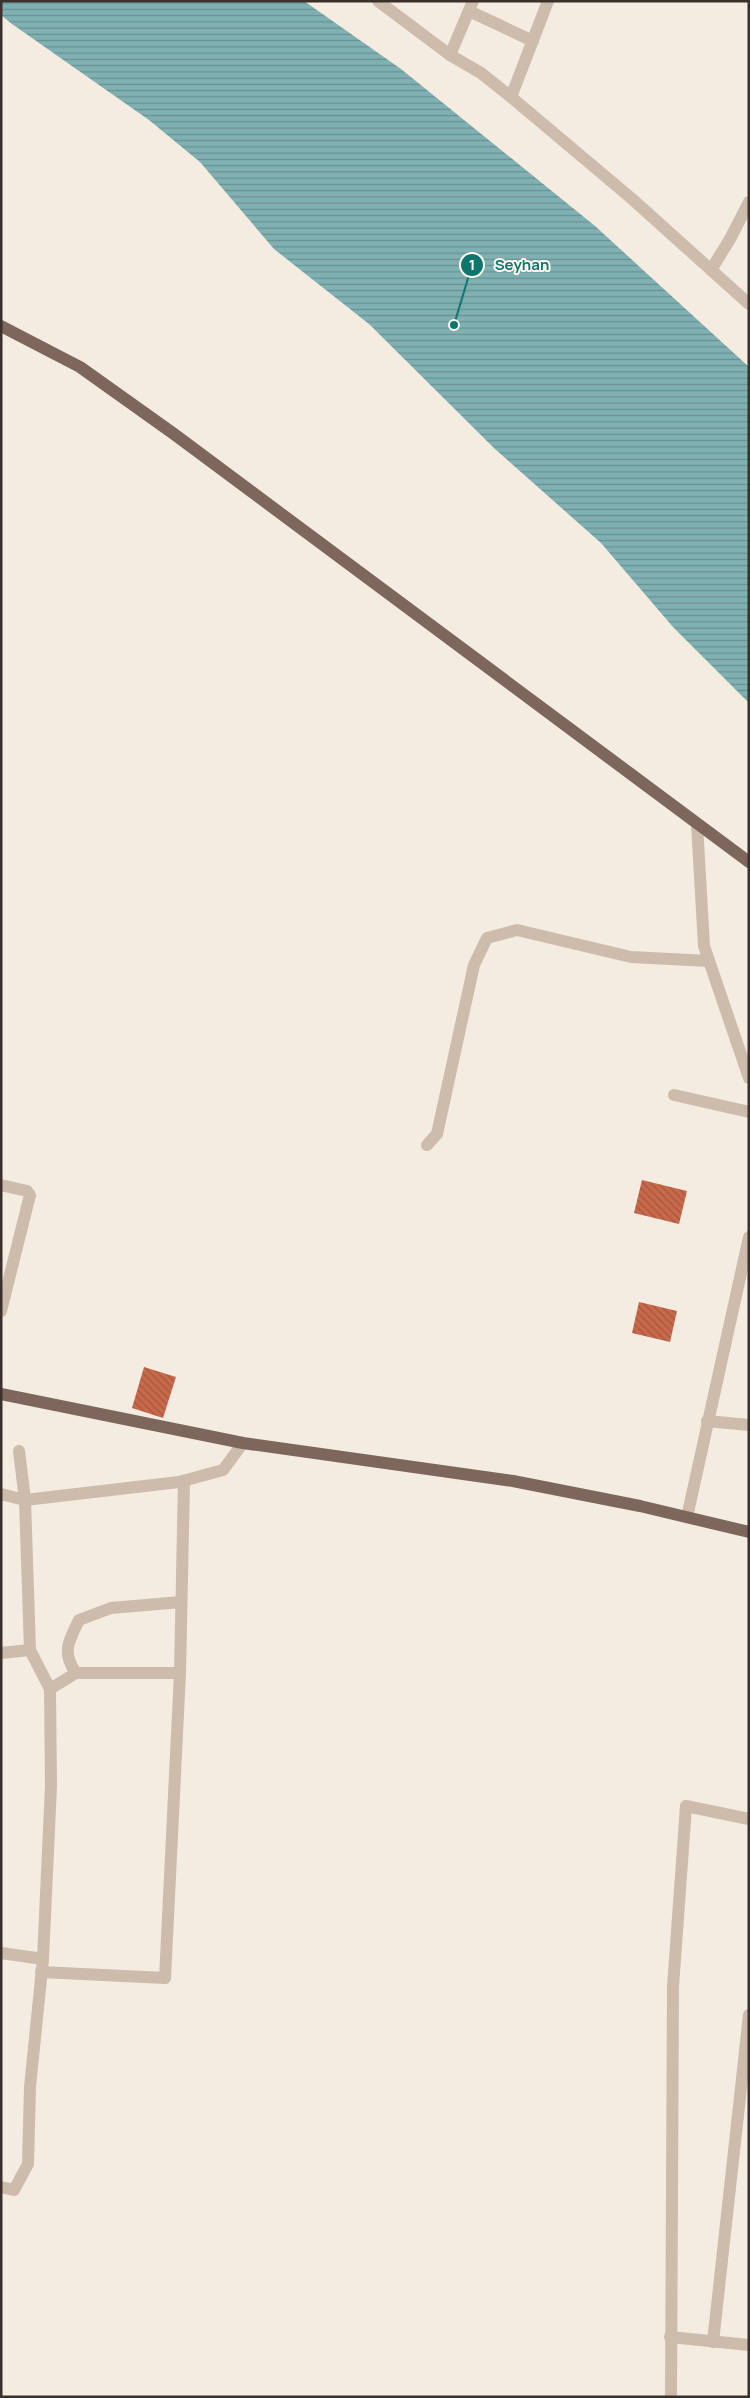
<svg xmlns="http://www.w3.org/2000/svg" width="750" height="2398" font-family="Manrope,sans-serif">
<style>
.water{fill:url(#water-rules)}
.building{fill:url(#building-back-hatch)}
.lines{fill:none;stroke-linecap:round;stroke-linejoin:round}
.minor{stroke:#cdbbac;stroke-width:12}
.major{stroke:#7d675c;stroke-width:12}
.leader{fill:none;stroke:#0f766e;stroke-width:2}
.callout-dot{fill:#0f766e;stroke:#fbf5ee;stroke-width:2}
.mark-label{font-size:15px;text-anchor:middle;font-weight:bold;fill:#fff}
.callout-label{font-size:15px;text-anchor:middle;font-weight:bold;fill:#0f766e;stroke:#fbf5ee;stroke-width:4;stroke-linejoin:round;paint-order:stroke}
</style>
<defs>
<pattern id="water-rules" width="6" height="5" patternUnits="userSpaceOnUse" patternTransform="scale(1.25)"><rect width="6" height="5" fill="#7fb0b2"/><path d="M0 2.5h6" fill="none" stroke="#699091"/></pattern>
<pattern id="building-back-hatch" width="6" height="6" patternUnits="userSpaceOnUse" patternTransform="scale(1.25)"><rect width="6" height="6" fill="#c8694b"/><path d="M-1 5l2 2M0 0l6 6M5-1l2 2" fill="none" stroke="#a4573f"/></pattern>
</defs>
<rect width="100%" height="100%" fill="#f4ebe1"/>
<polygon class="water" points="1,1 304,1 401,69 595,226 749,367 749,703 673,627 601,543 495,449 369,324 274,249 200,162 149,120 12,24 1,15"/>
<g class="building">
<polygon points="642,1180 687,1191 679,1224 634,1213"/>
<polygon points="639,1302 677,1311 670,1342 632,1333"/>
<polygon points="144,1367 176,1377 163,1418 132,1408"/>
</g>
<g class="lines">
<g class="minor">
<polyline points="378,1 450,55 481,73 511,97 631,198 749,304"/>
<polyline points="469,11 533,41"/>
<polyline points="450,55 473,1"/>
<polyline points="511,97 548,1"/>
<polyline points="711,270 730,239 749,202"/>
<polyline points="697,824 704,946 749,1078"/>
<polyline points="674,1095 749,1112"/>
<polyline points="427,1145 437,1134 474,965 487,938 517,930 631,957 709,961"/>
<polyline points="1,1185 27,1191 30,1195 1,1311"/>
<polyline points="707,1421 749,1425"/>
<polyline points="1,1494 25,1500 179,1482 223,1470 243,1443"/>
<polyline points="687,1517 749,1237"/>
<polyline points="1,1653 30,1650"/>
<path d="M76 1673C61 1652 69 1641 79 1620L111 1608 181 1602"/>
<polyline points="50,1689 76,1673 180,1673"/>
<polyline points="1,1953 43,1959"/>
<polyline points="41,1972 165,1978 180,1673 184,1481"/>
<polyline points="1,2187 14,2190 28,2164 30,2087 43,1959 51,1786 50,1689 30,1650 25,1500 19,1451"/>
<polyline points="670,2337 749,2345"/>
<polyline points="713,2342 749,2015"/>
<polyline points="671,2397 673,1987 686,1806 749,1819"/>
</g>
<g class="major">
<polyline points="1,326 80,367 174,434 749,862"/>
<polyline points="1,1394 243,1443 513,1481 640,1506 749,1532"/>
</g>
</g>
<path class="leader" d="M454 325L472 265"/>
<g class="callout-dot">
<circle cx="454" cy="325" r="5"/>
<circle cx="472" cy="265" r="12"/>
</g>
<g class="mark-label">
<text x="472" y="270">1</text>
</g>
<g class="callout-label">
<text x="522" y="270">Seyhan</text>
</g>
<rect width="750" height="2398" fill="none" stroke="#3b302b" stroke-width="5"/>
</svg>
